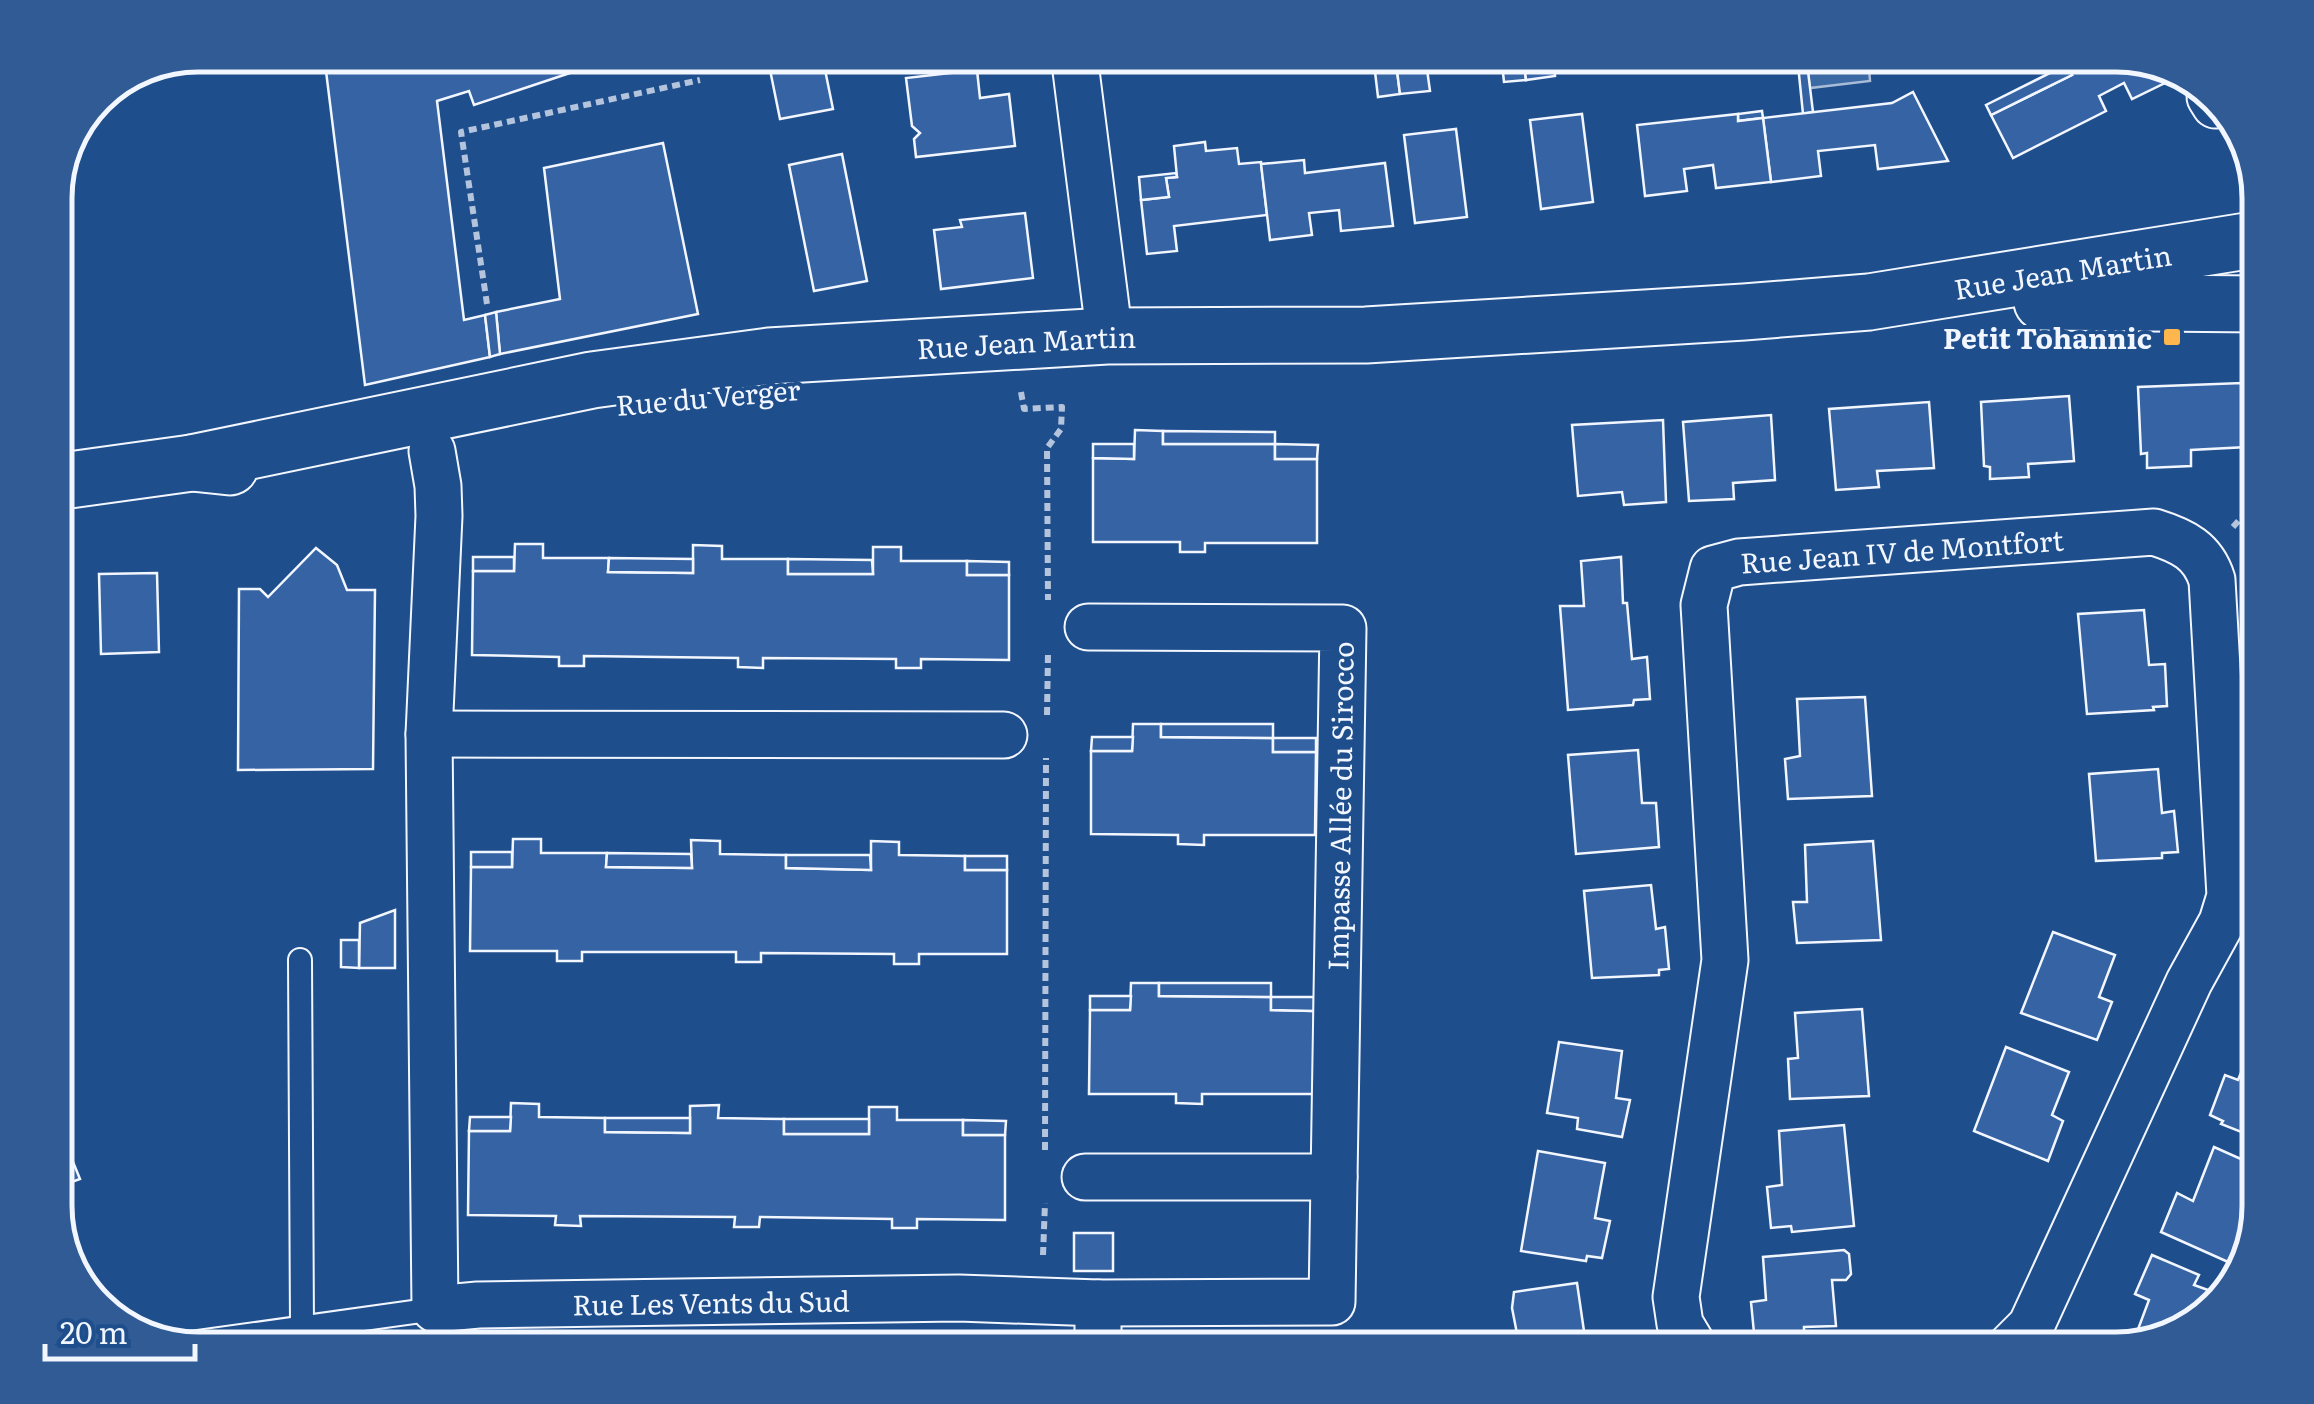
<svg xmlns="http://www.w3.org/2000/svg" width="2314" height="1404" font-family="Literata,serif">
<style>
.water{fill:#3b69a3;stroke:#a8bbd7;stroke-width:2.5}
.building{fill:#3563a3;stroke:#f2f6ff;stroke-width:2.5}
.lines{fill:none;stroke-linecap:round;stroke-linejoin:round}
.service-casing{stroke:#f2f6ff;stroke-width:26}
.minor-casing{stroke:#f2f6ff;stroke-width:49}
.secondary-casing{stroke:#f2f6ff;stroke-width:59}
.path{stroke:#b3c4dc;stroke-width:6;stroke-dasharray:8 5;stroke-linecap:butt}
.service{stroke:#1f4e8c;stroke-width:22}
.minor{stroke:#1f4e8c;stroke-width:45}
.secondary{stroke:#1f4e8c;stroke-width:55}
.poi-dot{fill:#ffb74d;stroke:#1f4e8c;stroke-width:4}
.labels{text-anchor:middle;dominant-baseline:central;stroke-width:8;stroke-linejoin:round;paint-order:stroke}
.street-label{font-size:28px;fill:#f2f6ff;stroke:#1f4e8c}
.poi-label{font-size:28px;font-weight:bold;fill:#f2f6ff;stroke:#1f4e8c;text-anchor:end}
.rim{fill:none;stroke:#f2f6ff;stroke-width:5}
</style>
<rect width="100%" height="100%" fill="#1f4e8c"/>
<polygon class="water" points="1838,55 1868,55 1870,81 1810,88 1806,59"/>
<g class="building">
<polygon points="324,55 624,55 474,105 469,91 437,101 464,320 485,315 490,357 365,385"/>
<polygon points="767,55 822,55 833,109 780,119"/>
<polygon points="1373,55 1395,55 1400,94 1378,97"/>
<polygon points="1395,55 1425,55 1430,91 1400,94"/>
<polygon points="1501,55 1523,55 1526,80 1504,82"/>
<polygon points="1523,55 1553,55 1555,76 1526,80"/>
<polygon points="1797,55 1806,55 1813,112 1803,114"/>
<polygon points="2062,55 2116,55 2159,67 2167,82 2132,99 2124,83 2099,96 2106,111 2013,158 1991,115 2072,75"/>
<polygon points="2066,65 2072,75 1991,115 1986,105"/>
<polygon points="977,70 980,98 1009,94 1015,146 916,157 914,139 920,133 912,126 906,78"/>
<polygon points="1913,92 1948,161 1878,169 1875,145 1818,151 1821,176 1771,182 1763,118 1892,103"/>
<polygon points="1762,111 1763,118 1738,121 1738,114"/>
<polygon points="1582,114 1593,202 1541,209 1530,120"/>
<polygon points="1738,114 1738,121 1763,118 1771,182 1716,188 1713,165 1684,169 1687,191 1645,196 1637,125"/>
<polygon points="1456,129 1467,217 1415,223 1404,135"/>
<polygon points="1205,142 1206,151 1237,148 1239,164 1261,162 1267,215 1174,226 1177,251 1147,254 1141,200 1169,197 1166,178 1177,177 1174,146"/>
<polygon points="663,143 698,314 500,354 496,312 560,299 544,168"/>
<polygon points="842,154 867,281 814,291 789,165"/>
<polygon points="1304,160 1305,173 1385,163 1393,226 1341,231 1339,210 1309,213 1312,235 1270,240 1261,164"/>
<polygon points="1176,173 1177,177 1166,178 1169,197 1141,200 1139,177"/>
<polygon points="1025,213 1033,278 941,289 934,230 962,227 960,220"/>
<polygon points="496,312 500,354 490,357 485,315"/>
<polygon points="2242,383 2247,447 2191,450 2191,466 2147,468 2147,453 2141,454 2138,387"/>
<polygon points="2069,396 2074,461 2028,464 2029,477 1990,479 1990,467 1984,466 1981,402"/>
<polygon points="1929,402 1934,468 1877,471 1879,487 1836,490 1829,409"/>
<polygon points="1771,415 1775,480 1733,483 1734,499 1689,501 1683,422"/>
<polygon points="1663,420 1666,502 1624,505 1622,492 1578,496 1572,425"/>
<polygon points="1135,430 1163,431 1163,444 1275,444 1275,459 1317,459 1317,543 1205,543 1205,552 1180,552 1180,542 1093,542 1093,458 1134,459"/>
<polygon points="1163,431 1275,432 1275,444 1163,444"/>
<polygon points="1093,444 1134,444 1134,459 1093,458"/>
<polygon points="1275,444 1318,445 1317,459 1275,459"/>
<polygon points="515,544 543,544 543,558 609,558 608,572 693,573 693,545 722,546 722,559 788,559 788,574 873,574 873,547 901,547 901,561 967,561 967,575 1009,575 1009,660 921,659 921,668 896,668 896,659 763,658 763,668 738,667 738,658 584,656 584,666 559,666 559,657 472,655 473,571 514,571"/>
<polygon points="316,548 337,565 347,590 375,590 373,769 238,770 239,589 260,589 268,597"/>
<rect x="473" y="557" width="41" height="14"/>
<polygon points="1621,557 1623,603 1627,603 1632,659 1647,657 1650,699 1634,700 1633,705 1568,710 1560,606 1584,606 1581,561"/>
<polygon points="609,558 693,559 693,573 608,572"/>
<polygon points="788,559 872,560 873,574 788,574"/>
<polygon points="967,561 1009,562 1009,575 967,575"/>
<polygon points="157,573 159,652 101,654 99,574"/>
<polygon points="2144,610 2149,665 2165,664 2167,706 2153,707 2154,710 2087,714 2078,614"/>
<polygon points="1865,697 1872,796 1788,799 1785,759 1800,756 1797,699"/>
<polygon points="1133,724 1161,724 1161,737 1273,738 1273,752 1316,752 1315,835 1204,835 1204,845 1178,844 1178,835 1091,834 1091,751 1132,751"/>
<polygon points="1161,724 1273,724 1273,738 1161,737"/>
<polygon points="1092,737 1133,737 1132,751 1091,751"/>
<rect x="1273" y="738" width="43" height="14"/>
<polygon points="1638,750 1642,803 1656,803 1659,847 1576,854 1568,755"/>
<polygon points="2158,769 2162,813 2174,811 2178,852 2162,853 2162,858 2096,861 2089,774"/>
<polygon points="513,839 541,839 541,853 607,853 606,867 692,868 691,840 720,841 720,854 786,855 786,868 871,870 871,841 899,842 899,855 965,856 965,870 1007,870 1007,954 919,954 919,964 894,964 894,954 761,953 761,962 736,962 736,952 582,952 582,961 557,961 557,951 470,951 471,867 512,867"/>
<polygon points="1873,841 1881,940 1797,943 1793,902 1807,902 1805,845"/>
<rect x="471" y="852" width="41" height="15"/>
<polygon points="607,853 691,854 692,868 606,867"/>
<polygon points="786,855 870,855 871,870 786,868"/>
<rect x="965" y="856" width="42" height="14"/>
<polygon points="1651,885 1656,929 1665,927 1669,969 1659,970 1659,975 1592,978 1584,891"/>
<polygon points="395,910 395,968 359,968 360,923"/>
<polygon points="2053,932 2115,955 2099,997 2112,1002 2097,1040 2021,1013"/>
<polygon points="341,940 359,940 359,968 341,967"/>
<polygon points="1131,983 1159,983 1159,996 1271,997 1271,1010 1314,1011 1313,1094 1202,1094 1202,1104 1176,1103 1176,1094 1089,1094 1090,1010 1130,1010"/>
<polygon points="1159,983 1271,983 1271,997 1159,996"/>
<polygon points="1090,996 1131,996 1130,1010 1090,1010"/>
<polygon points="1271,997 1314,997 1314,1011 1271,1010"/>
<polygon points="1862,1009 1869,1096 1790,1099 1788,1059 1798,1058 1795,1013"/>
<polygon points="2257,1034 2259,1035 2259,1139 2221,1124 2223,1121 2210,1115 2225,1075 2238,1080"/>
<polygon points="1559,1042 1622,1051 1616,1098 1630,1100 1622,1137 1577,1129 1578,1118 1547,1113"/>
<polygon points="2006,1047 2069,1072 2052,1115 2063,1121 2048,1161 1974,1131"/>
<polygon points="511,1103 539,1104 539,1117 605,1118 605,1132 690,1133 690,1106 719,1105 718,1118 784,1119 784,1134 869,1134 869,1107 897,1107 897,1120 963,1120 963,1135 1005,1135 1005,1220 917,1219 917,1228 892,1228 892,1219 760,1217 759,1227 734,1227 735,1217 580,1216 581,1226 555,1225 556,1216 468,1215 469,1131 510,1131"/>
<polygon points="470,1117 511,1117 510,1131 469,1131"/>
<polygon points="55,1118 80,1179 55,1188"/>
<polygon points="605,1118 690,1118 690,1133 605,1132"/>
<rect x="784" y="1119" width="85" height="15"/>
<polygon points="963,1120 1006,1121 1005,1135 963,1135"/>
<polygon points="1844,1125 1854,1226 1792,1232 1791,1226 1771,1228 1767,1187 1782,1185 1779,1131"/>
<polygon points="2214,1147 2259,1167 2259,1206 2237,1266 2161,1232 2177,1193 2193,1201"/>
<polygon points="1538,1151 1605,1163 1595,1218 1610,1221 1602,1258 1587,1256 1586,1261 1521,1251"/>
<rect x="1074" y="1233" width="39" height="38"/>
<polygon points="1844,1250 1849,1254 1851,1274 1846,1280 1832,1280 1836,1326 1804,1327 1804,1340 1755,1343 1751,1302 1766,1300 1763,1257"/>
<polygon points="2152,1255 2199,1275 2194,1285 2222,1295 2188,1329 2139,1343 2134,1340 2149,1300 2135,1294"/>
<polygon points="1577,1283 1585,1338 1601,1335 1602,1349 1520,1349 1512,1308 1514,1292"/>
</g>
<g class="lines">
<defs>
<g id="service">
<polyline points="300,960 302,1327"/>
<polyline points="184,1344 435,1309"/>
</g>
<g id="minor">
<polyline points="1074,55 1107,315 1107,336"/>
<polyline points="2210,97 2215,105 2217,104"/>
<path id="s1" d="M432 451 438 486 439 516 429 734 435 1309 478 1305 959 1298 1098 1303V1349"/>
<polyline points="1088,627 1343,628 1332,1302 1098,1303"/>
<polyline points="429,734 1004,735"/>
<polyline points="1085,1177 1334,1177"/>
<path id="s2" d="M1695 1349 1680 1324 1676 1297 1725 960 1704 605 1713 569 1739 562 2154 532C2183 541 2203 551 2212 580L2230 896 2222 922 2189 982 2031 1326 2008 1349"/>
</g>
<g id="secondary">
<polyline points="2042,302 2259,304"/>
<path id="s3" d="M192 463 592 380 769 356 1107 336 1366 335 1744 312 1869 302 2259 239"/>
<polyline points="55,482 192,463 230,467"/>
</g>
</defs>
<use href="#service" class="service-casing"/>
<use href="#minor" class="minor-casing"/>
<use href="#secondary" class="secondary-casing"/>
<g class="path">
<polyline points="487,304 461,132 700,80"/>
<polyline points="1021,392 1024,409 1062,407 1061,429 1047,448 1048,600"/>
<polyline points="2233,527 2259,498"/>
<polyline points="1047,715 1048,653"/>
<polyline points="1045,1150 1046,758"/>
<polyline points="1043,1255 1045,1203"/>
</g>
<use href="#service" class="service"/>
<use href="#minor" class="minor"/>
<use href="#secondary" class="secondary"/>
</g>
<rect class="poi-dot" x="2162" y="327" width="20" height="20" rx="5"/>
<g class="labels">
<g class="street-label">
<text stroke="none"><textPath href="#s3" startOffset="1885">Rue Jean Martin</textPath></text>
<text stroke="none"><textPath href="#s3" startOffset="845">Rue Jean Martin</textPath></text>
<text transform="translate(708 396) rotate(-5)">Rue du Verger</text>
<text stroke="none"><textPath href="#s2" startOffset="980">Rue Jean IV de Montfort</textPath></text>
<text transform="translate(1339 806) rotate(-89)">Impasse Allée du Sirocco</text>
<text stroke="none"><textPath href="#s1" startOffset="1135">Rue Les Vents du Sud</textPath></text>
</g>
<g class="poi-label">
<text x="2152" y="337">Petit Tohannic</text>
</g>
</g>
<path d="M0 0H2314V1404H0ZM198 72H2116A126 126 0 0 1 2242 198V1206A126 126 0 0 1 2116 1332H198A126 126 0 0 1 72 1206V198A126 126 0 0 1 198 72Z" fill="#305b95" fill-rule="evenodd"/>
<path class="rim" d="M198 72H2116A126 126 0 0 1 2242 198V1206A126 126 0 0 1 2116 1332H198A126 126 0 0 1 72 1206V198A126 126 0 0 1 198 72Z"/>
<path d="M45 1344v15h150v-15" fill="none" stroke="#f2f6ff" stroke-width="5"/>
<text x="60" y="1344" font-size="30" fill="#f2f6ff" stroke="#1f4e8c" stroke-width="8" paint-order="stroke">20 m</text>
</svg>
